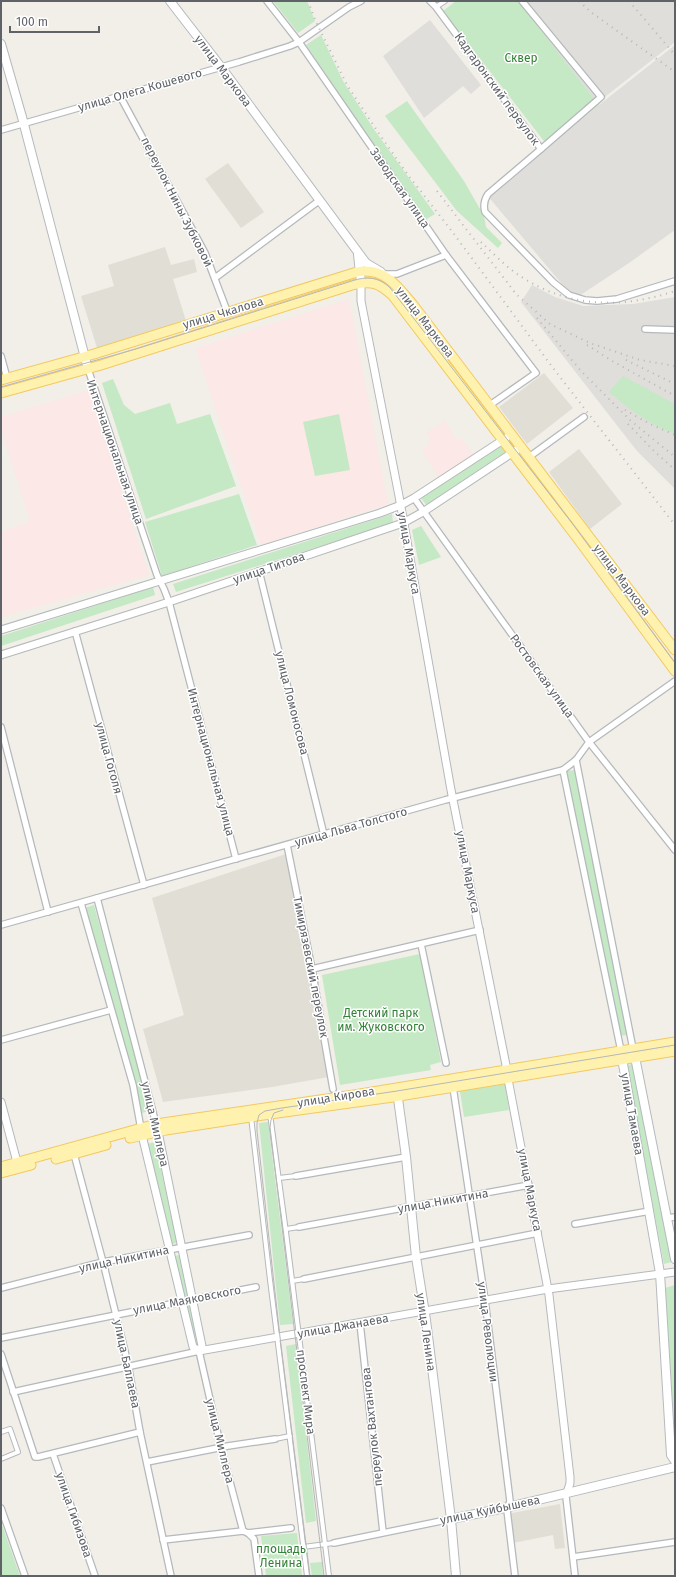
<svg xmlns="http://www.w3.org/2000/svg" width="676" height="1577" font-family="'Fira Sans',sans-serif">
<style>
.industrial{fill:#e0deda}
.education{fill:#e1ded6}
.medical{fill:#fce8e6}
.green{fill:#c5e8c5}
.lines{fill:none;stroke-linecap:round;stroke-linejoin:round}
.pedestrian-casing{stroke:#b5b8bc;stroke-width:6}
.minor-casing{stroke:#b5b8bc;stroke-width:8}
.tertiary-casing{stroke:#b5b8bc;stroke-width:9}
.secondary-casing{stroke:#b6babf;stroke-width:10}
.primary-casing{stroke:#f2c960;stroke-width:11}
.pedestrian{stroke:#fff;stroke-width:4}
.minor{stroke:#fff;stroke-width:5.5}
.tertiary{stroke:#fff;stroke-width:7}
.secondary{stroke:#fff;stroke-width:8}
.primary{stroke:#fff2af;stroke-width:9}
.tram{stroke:#b6b7b8;stroke-width:1}
.rail{stroke:#b6b7b8;stroke-width:2;stroke-dasharray:1 5;stroke-linecap:butt}
.labels{text-anchor:middle;dominant-baseline:central;stroke-width:3;stroke-linejoin:round;paint-order:stroke}
.park-label{font-size:12px;fill:#348238;stroke:#fff}
.street-label{font-size:12px;fill:#5f6368;stroke:#fff}
</style>
<rect width="100%" height="100%" fill="#f1efe8"/>
<g class="industrial">
<polygon points="518,1 675,1 675,42 597,103"/>
<polygon points="430,20 481,85 471,94 463,86 424,118 383,56"/>
<polygon points="675,45 675,230 629,263 579,296 567,290 486,194"/>
<polygon points="532,285 555,297 583,306 633,304 675,297 675,489 637,451 521,302"/>
</g>
<g class="education">
<polygon points="228,163 264,212 241,228 205,179"/>
<polygon points="165,247 171,265 194,259 197,272 173,279 186,321 97,348 81,296 114,286 108,265"/>
<polygon points="544,373 573,408 527,444 499,407"/>
<polygon points="579,449 622,504 590,529 549,472"/>
<polygon points="286,854 299,916 329,1077 272,1087 163,1102 143,1029 184,1015 152,898"/>
<polygon points="560,1504 565,1548 555,1549 553,1535 513,1543 509,1516 512,1513"/>
</g>
<g class="medical">
<polygon points="349,299 388,504 261,545 195,348"/>
<polygon points="89,390 149,575 1,617 1,532 30,521 1,429 1,417"/>
<polygon points="445,421 457,441 462,438 474,457 439,478 422,450 429,446 426,442 431,439 426,432"/>
</g>
<g class="green">
<polygon points="273,1 307,1 315,21 298,33"/>
<polygon points="456,1 518,1 599,105 547,145 443,11"/>
<polygon points="321,35 343,81 373,128 435,214 425,220 306,45"/>
<polygon points="407,101 464,181 484,216 486,227 502,243 498,248 457,211 385,116"/>
<path d="M623 376 675 404V434C650 425 629 409 609 392Z"/>
<polygon points="113,379 124,405 135,414 170,403 177,424 210,414 236,486 146,519 102,383"/>
<polygon points="339,414 350,470 315,476 303,422"/>
<polygon points="503,445 509,453 427,506 421,498"/>
<polygon points="239,494 257,545 162,576 145,522"/>
<polygon points="392,514 393,523 384,526 176,592 173,584"/>
<polygon points="421,526 441,557 419,565 412,530"/>
<polygon points="153,587 155,595 1,646 1,636"/>
<polygon points="575,770 627,1035 620,1036 567,771"/>
<polygon points="94,905 151,1110 142,1113 85,908"/>
<polygon points="420,954 441,1062 430,1065 431,1070 340,1085 322,975"/>
<polygon points="634,1064 672,1262 664,1264 626,1065"/>
<polygon points="505,1084 509,1110 464,1117 460,1091"/>
<polygon points="268,1122 293,1324 280,1325 259,1123"/>
<polygon points="155,1142 177,1243 172,1244 147,1144"/>
<polygon points="180,1255 190,1296 184,1297 174,1256"/>
<polygon points="675,1285 675,1450 673,1450 665,1288"/>
<polygon points="186,1305 190,1305 199,1345 195,1345"/>
<polygon points="296,1344 316,1521 306,1523 286,1346"/>
<polygon points="1,1522 20,1576 1,1576"/>
<polygon points="297,1533 302,1576 266,1576 261,1536"/>
<polygon points="322,1562 323,1576 312,1576 310,1563"/>
</g>
<g class="lines">
<defs>
<g id="pedestrian">
<polyline points="436,7 445,1"/>
<polyline points="270,1114 286,1232 329,1576"/>
<polyline points="251,1117 270,1280 307,1576"/>
<polyline points="279,1178 296,1176"/>
<polyline points="286,1229 299,1227"/>
<polyline points="292,1281 304,1279"/>
<polyline points="1,1432 10,1429 18,1452 1,1459"/>
<polyline points="275,1439 290,1436"/>
<polyline points="303,1547 334,1543"/>
</g>
<g id="minor">
<polyline points="267,1 299,42 446,255 536,373 490,405"/>
<polyline points="430,1 436,7 541,149 601,97 522,1"/>
<polyline points="120,96 205,253 227,311"/>
<polyline points="1,130 239,62 290,46 299,42 349,7 361,1"/>
<path d="M541 149 488 194C484 200 483 205 485 212L553 282 569 295 585 300 597 301 617 299 675 281"/>
<polyline points="384,274 397,274 446,255"/>
<polyline points="215,278 320,200"/>
<polyline points="645,329 675,330"/>
<polyline points="1,356 7,378"/>
<polyline points="88,369 157,575 164,589 169,602 236,859"/>
<polyline points="529,457 584,417"/>
<polyline points="414,498 589,742 675,850"/>
<polyline points="259,571 324,835"/>
<polyline points="75,631 144,885"/>
<polyline points="1,727 48,912"/>
<polyline points="576,760 633,1049"/>
<polyline points="563,770 621,1051"/>
<polyline points="287,845 312,969 333,1089"/>
<polyline points="97,898 156,1124"/>
<polyline points="81,903 133,1085 141,1129"/>
<polyline points="1,925 445,800 563,770 576,760 589,742 675,681"/>
<polyline points="421,944 446,1063"/>
<polyline points="312,969 480,930"/>
<polyline points="1,1040 111,1010"/>
<polyline points="453,1087 485,1300 510,1501 507,1510 515,1576"/>
<polyline points="74,1154 104,1266 128,1364 140,1432 171,1576"/>
<polyline points="296,1176 406,1157"/>
<polyline points="667,1218 675,1217"/>
<polyline points="575,1224 650,1211"/>
<polyline points="299,1227 529,1185"/>
<polyline points="304,1279 538,1233"/>
<polyline points="1,1288 103,1262 249,1235"/>
<polyline points="360,1323 383,1532"/>
<polyline points="1,1338 256,1287"/>
<polyline points="1,1354 35,1457 38,1457 140,1432"/>
<polyline points="13,1392 199,1351 221,1448 243,1531"/>
<polyline points="53,1454 95,1576"/>
<polyline points="147,1462 228,1446 275,1439"/>
<polyline points="567,1493 566,1497 575,1576"/>
<polyline points="1,1508 25,1576"/>
<polyline points="248,1533 291,1528"/>
<polyline points="163,1540 243,1531 248,1533 254,1539 259,1576"/>
<polyline points="334,1543 451,1519"/>
<polyline points="573,1557 675,1542"/>
</g>
<g id="tertiary">
<polyline points="361,283 361,301 399,496 451,790 507,1070"/>
<polyline points="1,630 380,513 401,505 414,498 506,438"/>
<polyline points="1,655 169,602 403,523 423,512 521,447"/>
<polyline points="508,1079 549,1295 570,1477 570,1483 567,1493"/>
<polyline points="1,1102 17,1162"/>
<polyline points="157,1127 202,1346 199,1351"/>
<polyline points="141,1131 193,1347 199,1351"/>
<polyline points="199,1351 548,1289 675,1272"/>
</g>
<g id="secondary">
<polyline points="170,1 221,67 366,263 381,272"/>
<polyline points="1,44 22,117 88,369"/>
<polyline points="358,254 361,283"/>
<polyline points="634,1052 675,1259"/>
<polyline points="621,1053 660,1273 671,1455 675,1461"/>
<polyline points="397,1091 406,1157 416,1257 426,1320 451,1519 456,1576"/>
<polyline points="451,1519 509,1507 675,1467"/>
</g>
<g id="primary">
<path d="M1 380 94 354 357 272C384 266 399 288 414 306L675 650"/>
<path d="M1 393 101 365 352 285C372 280 379 283 393 296L578 539 675 671"/>
<polyline points="130,1138 166,1130 270,1114 393,1097 675,1051"/>
<polyline points="56,1159 106,1145"/>
<polyline points="1,1167 156,1124 354,1095 675,1042"/>
<polyline points="1,1173 31,1165"/>
</g>
</defs>
<use href="#pedestrian" class="pedestrian-casing"/>
<use href="#minor" class="minor-casing"/>
<use href="#tertiary" class="tertiary-casing"/>
<use href="#secondary" class="secondary-casing"/>
<use href="#primary" class="primary-casing"/>
<use href="#pedestrian" class="pedestrian"/>
<use href="#minor" class="minor"/>
<use href="#tertiary" class="tertiary"/>
<use href="#secondary" class="secondary"/>
<use href="#primary" class="primary"/>
<g class="tram">
<path d="M1 387 136 349 355 280C369 276 381 278 391 289L572 523 675 663"/>
<polyline points="283,1110 274,1113 271,1120 270,1127 324,1576"/>
<polyline points="310,1576 280,1337 257,1131 257,1123 259,1115 265,1111 282,1108 397,1091 675,1045"/>
</g>
<g class="rail">
<polyline points="308,1 316,22 347,85 380,135 408,175 451,230 553,368 675,525"/>
<polyline points="579,1 592,13 675,72"/>
<polyline points="629,1 675,55"/>
<polyline points="675,1 675,6"/>
<polyline points="437,191 516,294 550,324 590,343 640,360 675,366"/>
<path d="M481 242C493 253 506 267 520 276 569 308 621 309 675 291"/>
<polyline points="537,318 581,371 630,420 675,457"/>
<polyline points="587,345 614,362 675,396"/>
<polyline points="626,360 675,384"/>
<polyline points="625,410 650,424 675,435"/>
<polyline points="628,424 655,452 675,470"/>
</g>
</g>
<g class="labels">
<g class="park-label">
<text x="521" y="58">Сквер</text>
<text x="381" y="1013">Детский парк<tspan x="381" dy="14">им. Жуковского</tspan></text>
<text x="281" y="1549">площадь<tspan x="281" dy="14">Ленина</tspan></text>
</g>
<g class="street-label">
<text transform="translate(223 71) rotate(53)">улица Маркова</text>
<text transform="translate(497 89) rotate(54)">Кадгаронский переулок</text>
<text transform="translate(140 90) rotate(-16)">улица Олега Кошевого</text>
<text transform="translate(400 188) rotate(55)">Заводская улица</text>
<text transform="translate(177 202) rotate(63)">переулок Нины Зубковой</text>
<text transform="translate(223 313) rotate(-17)">улица Чкалова</text>
<text transform="translate(425 322) rotate(52)">улица Маркова</text>
<text transform="translate(115 452) rotate(71)">Интернациональная улица</text>
<text transform="translate(409 553) rotate(80)">улица Маркуса</text>
<text transform="translate(269 568) rotate(-19)">улица Титова</text>
<text transform="translate(622 580) rotate(53)">улица Маркова</text>
<text transform="translate(542 676) rotate(54)">Ростовская улица</text>
<text transform="translate(292 703) rotate(76)">улица Ломоносова</text>
<text transform="translate(109 758) rotate(75)">улица Гоголя</text>
<text transform="translate(211 762) rotate(75)">Интернациональная улица</text>
<text transform="translate(351 827) rotate(-16)">улица Льва Толстого</text>
<text transform="translate(468 872) rotate(79)">улица Маркуса</text>
<text transform="translate(311 967) rotate(79)">Тимирязевский переулок</text>
<text transform="translate(336 1097) rotate(-9)">улица Кирова</text>
<text transform="translate(632 1114) rotate(80)">улица Тамаева</text>
<text transform="translate(155 1124) rotate(77)">улица Миллера</text>
<text transform="translate(530 1190) rotate(79)">улица Маркуса</text>
<text transform="translate(443 1201) rotate(-10)">улица Никитина</text>
<text transform="translate(124 1259) rotate(-12)">улица Никитина</text>
<text transform="translate(187 1300) rotate(-11)">улица Маяковского</text>
<text transform="translate(343 1326) rotate(-10)">улица Джанаева</text>
<text transform="translate(426 1332) rotate(82)">улица Ленина</text>
<text transform="translate(488 1332) rotate(83)">улица Революции</text>
<text transform="translate(127 1364) rotate(78)">улица Баллаева</text>
<text transform="translate(306 1392) rotate(83)">проспект Мира</text>
<text transform="translate(372 1427) rotate(-96)">переулок Вахтангова</text>
<text transform="translate(220 1441) rotate(76)">улица Миллера</text>
<text transform="translate(490 1510) rotate(-12)">улица Куйбышева</text>
<text transform="translate(74 1515) rotate(71)">улица Гибизова</text>
</g>
</g>
<rect width="676" height="1577" fill="none" stroke="#5f6368" stroke-width="4"/>
<path d="M10 26v6h89v-6" fill="none" stroke="#5f6368" stroke-width="2"/>
<text x="16" y="26" font-size="12" fill="#5f6368" stroke="#ffffff" stroke-width="3" paint-order="stroke">100 m</text>
</svg>
